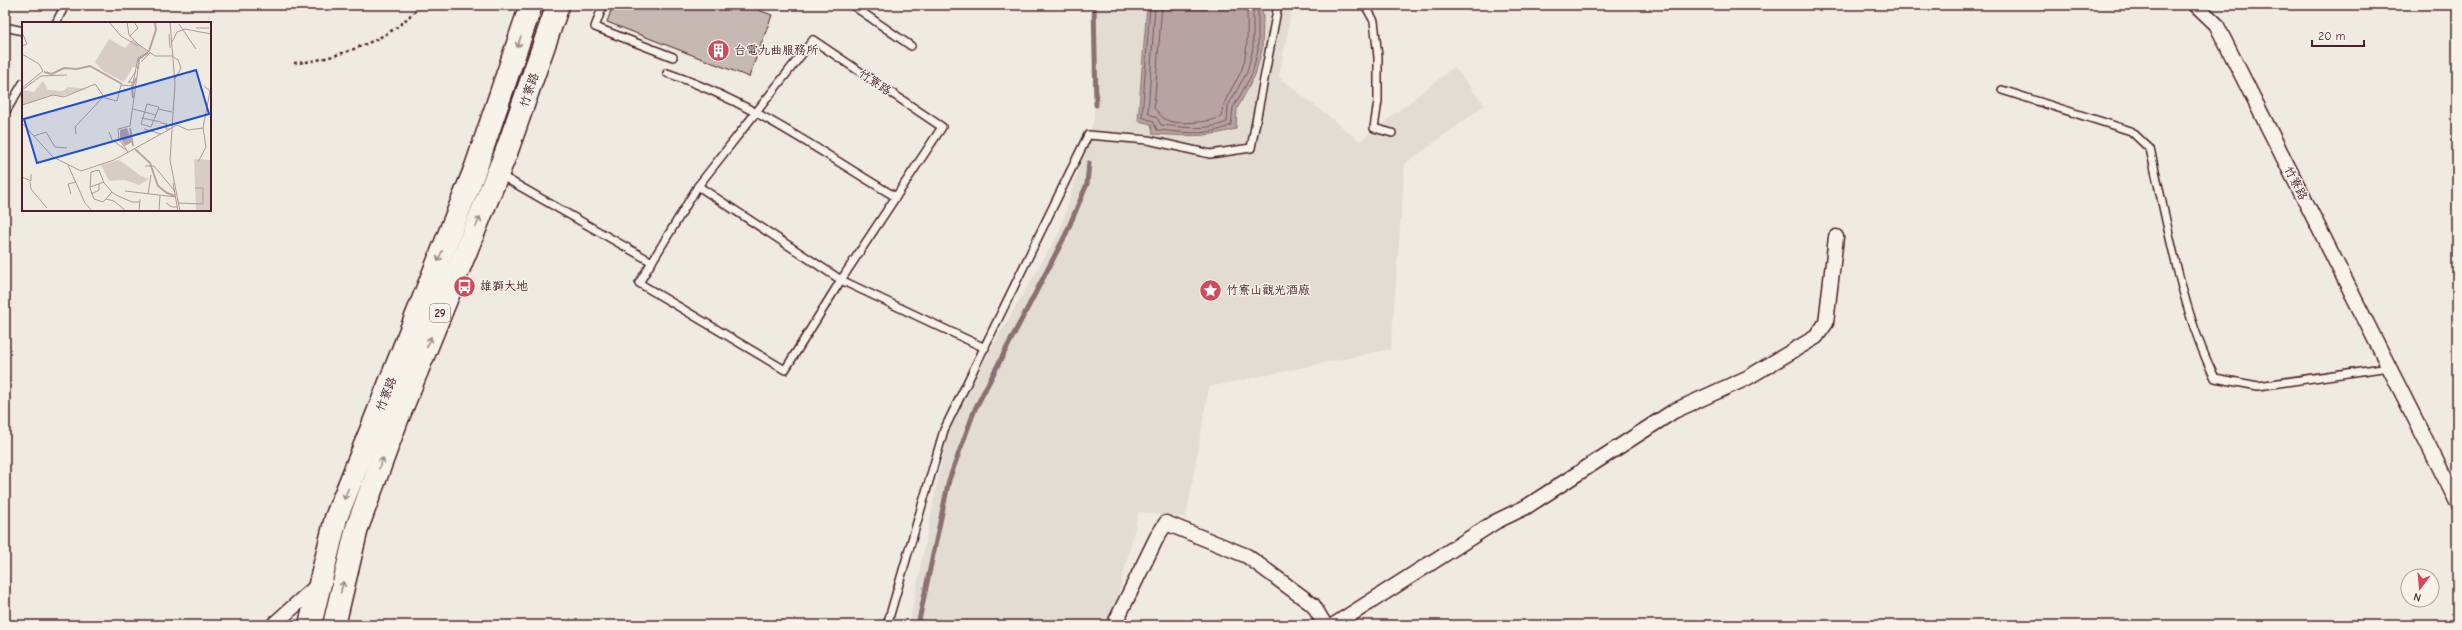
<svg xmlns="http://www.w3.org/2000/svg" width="2462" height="630" font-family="'Comic Neue','LXGW WenKai TC',sans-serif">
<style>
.built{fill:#e3dcd2}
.water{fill:#b7a4a2;stroke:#8b6f72}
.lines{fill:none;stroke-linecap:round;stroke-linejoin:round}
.shore{stroke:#76545b;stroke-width:1}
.stream{stroke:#8b6f72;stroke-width:5}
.building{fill:#c6b8b3;stroke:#4a1f2b}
.lane-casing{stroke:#4a1f2b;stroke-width:10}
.street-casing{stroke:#4a1f2b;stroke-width:17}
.primary-casing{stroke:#4a1f2b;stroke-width:25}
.path{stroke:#4a1f2b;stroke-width:2.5;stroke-dasharray:3 3;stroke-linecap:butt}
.lane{stroke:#f7f3e8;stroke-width:7}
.street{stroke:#f7f3e8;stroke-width:14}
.primary{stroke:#f7f3e8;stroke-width:22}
.oneway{stroke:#a0898a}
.labels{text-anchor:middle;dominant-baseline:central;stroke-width:3;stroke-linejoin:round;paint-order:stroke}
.shield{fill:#f7f3e8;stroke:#7e5f64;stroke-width:1}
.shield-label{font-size:11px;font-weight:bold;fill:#4a1f2b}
.poi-label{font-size:12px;fill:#4a1f2b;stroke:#f7f3e8;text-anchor:start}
.street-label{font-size:12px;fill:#4a1f2b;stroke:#f7f3e8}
.inset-river{fill:none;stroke:#b7a4a2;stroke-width:2}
.inset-road{fill:none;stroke:#ae9998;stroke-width:1}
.view{fill:#1d4ed8;fill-opacity:0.15;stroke:#1d4ed8;stroke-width:2}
.inset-edge{fill:none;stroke:#4a1f2b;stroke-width:2}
</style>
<rect width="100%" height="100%" fill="#f0ebe0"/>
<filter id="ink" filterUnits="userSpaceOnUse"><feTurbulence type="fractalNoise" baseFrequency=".025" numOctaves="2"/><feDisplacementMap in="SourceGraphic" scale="8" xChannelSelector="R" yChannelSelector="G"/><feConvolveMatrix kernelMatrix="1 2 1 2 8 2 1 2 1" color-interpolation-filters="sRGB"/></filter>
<g filter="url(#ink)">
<polygon class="built" points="1095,5 1293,5 1279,77 1360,141 1454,67 1485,105 1405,164 1391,349 1209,387 1186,518 1139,512 1111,625 909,625 950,419 1059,232 1094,119"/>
<path class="water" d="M1147 5H1261L1263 17 1262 50 1255 75 1237 109 1236 129C1203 138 1186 136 1153 134L1151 124 1138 121Z"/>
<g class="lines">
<g class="shore">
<path d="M1150 5 1142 117 1153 121 1157 130C1182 132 1208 137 1231 125L1233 108 1252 74 1258 49V5"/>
<path d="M1155 5 1148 113 1157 118 1161 125C1183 127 1206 131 1227 122L1228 106 1247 72 1253 48V5"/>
<path d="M1162 5 1154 108C1158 111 1161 117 1165 119 1173 126 1212 122 1221 117 1223 98 1235 86 1242 69 1249 48 1247 27 1247 5"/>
</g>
<g class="stream">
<polyline points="1094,5 1096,105"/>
<polyline points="918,625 949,480 975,409 1065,236 1087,184 1089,163"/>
</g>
</g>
<polygon class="building" points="613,5 745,5 772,15 749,77 607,22"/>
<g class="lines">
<defs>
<g id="lane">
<polyline points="603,5 595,27 673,57"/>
<polyline points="852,5 911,46"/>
<polyline points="1365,5 1374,21 1378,57 1378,101 1374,128 1392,133"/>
<polyline points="56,23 65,5"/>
<polyline points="5,27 23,31"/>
<polygon points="813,40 942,127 841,280 785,370 639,283 698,186"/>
<path d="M667 73C750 101 822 153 896 197"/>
<path d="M2002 90 2131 131 2150 149C2168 224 2181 310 2215 378L2258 386 2389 367"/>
<polyline points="5,113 23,83"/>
<polyline points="500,175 652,262"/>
<polyline points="698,186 841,280 985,348"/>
<polyline points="887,625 944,430 1088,135 1148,140 1210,154 1251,148 1278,5"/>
</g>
<g id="street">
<polyline points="2196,5 2216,24 2457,502"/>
<polyline points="273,625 319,584"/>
<polyline points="1114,625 1157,537 1166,523 1247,556 1313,605 1325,625"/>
<polyline points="1334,625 1495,522 1526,507 1674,411 1747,378 1816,337 1826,323 1836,237"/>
</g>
<g id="primary">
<polyline points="310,625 336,518 476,167 531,5"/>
<polyline points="334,625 357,528 398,417 506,153 558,5"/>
</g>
</defs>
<use href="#lane" class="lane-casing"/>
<use href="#street" class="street-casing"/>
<use href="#primary" class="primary-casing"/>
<path class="path" d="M294 63C324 62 372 45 397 27 406 20 414 12 422 5"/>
<use href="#lane" class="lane"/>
<use href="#street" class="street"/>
<use href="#primary" class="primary"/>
</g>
<defs><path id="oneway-shaft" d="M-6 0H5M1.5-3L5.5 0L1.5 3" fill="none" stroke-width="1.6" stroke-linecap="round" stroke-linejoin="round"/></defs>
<g class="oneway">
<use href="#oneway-shaft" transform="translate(519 42) rotate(109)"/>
<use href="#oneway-shaft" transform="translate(478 222) rotate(-67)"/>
<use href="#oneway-shaft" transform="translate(440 256) rotate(112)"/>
<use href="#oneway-shaft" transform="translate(429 342) rotate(-68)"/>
<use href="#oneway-shaft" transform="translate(381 463) rotate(-70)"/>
<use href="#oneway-shaft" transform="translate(346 494) rotate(112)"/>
<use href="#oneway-shaft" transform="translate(342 587) rotate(-75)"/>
</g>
</g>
<defs>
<symbol id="building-disc" viewBox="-11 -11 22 22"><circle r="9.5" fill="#d1495b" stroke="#f7f3e8"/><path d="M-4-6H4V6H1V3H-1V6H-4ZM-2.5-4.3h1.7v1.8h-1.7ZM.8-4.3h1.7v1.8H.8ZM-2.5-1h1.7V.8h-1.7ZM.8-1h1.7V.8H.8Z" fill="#fff"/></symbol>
<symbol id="bus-disc" viewBox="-11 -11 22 22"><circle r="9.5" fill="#d1495b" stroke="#f7f3e8"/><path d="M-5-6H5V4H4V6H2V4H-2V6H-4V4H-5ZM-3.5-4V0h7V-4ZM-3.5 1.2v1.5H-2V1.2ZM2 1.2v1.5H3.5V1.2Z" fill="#fff"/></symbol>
<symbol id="sight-disc" viewBox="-11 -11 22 22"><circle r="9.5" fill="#d1495b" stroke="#f7f3e8"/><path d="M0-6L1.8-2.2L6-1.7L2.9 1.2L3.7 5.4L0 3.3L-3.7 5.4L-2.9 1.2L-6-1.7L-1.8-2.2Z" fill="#fff"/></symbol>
</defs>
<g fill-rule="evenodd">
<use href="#building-disc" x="706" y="38" width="25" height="25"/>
<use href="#bus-disc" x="452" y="274" width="25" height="25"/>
<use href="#sight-disc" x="1198" y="278" width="25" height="25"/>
</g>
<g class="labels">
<rect class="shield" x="430" y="304" width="20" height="18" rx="3"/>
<g class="shield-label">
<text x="440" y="313">29</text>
</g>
<g class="poi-label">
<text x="734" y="50">台電九曲服務所</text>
<text x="480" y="286">雄獅大地</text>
<text x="1226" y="290">竹寮山觀光酒廠</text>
</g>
<g class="street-label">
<text transform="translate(875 82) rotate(34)">竹寮路</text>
<text transform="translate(529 90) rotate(-71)">竹寮路</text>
<text transform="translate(2296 183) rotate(63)">竹寮路</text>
<text transform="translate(386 394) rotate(-68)">竹寮路</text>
</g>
</g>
<g transform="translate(22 22)">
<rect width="189" height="189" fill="#f0ebe0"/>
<path d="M87 17 103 26 111 17 126 30 116 36 114 45H111L102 60 81 49 73 40ZM21 59 26 68 41 69 46 65 65 67 40 74 31 73 0 84V68L12 70ZM172 137 189 138V189H174ZM97 138 119 154 127 157 117 163 103 158 87 159 79 143Z" fill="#d8cdc6"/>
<path d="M105 106 110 120 103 124 98 116V108Z" fill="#b7a4a2"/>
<path class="inset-river" d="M127 29 134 8 133 0M116 47 117 37 126 31M22 50 30 52 42 46 55 47 68 44 100 62M111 76 110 66 114 56M108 106 111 124M113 127 128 141 136 164 145 171 153 174"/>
<path class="inset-road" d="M87 0 99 14 116 24M105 0 107 13 116 22 133 34H150L156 38 159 46 153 57M148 0 153 62 148 138 158 189M157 2 174 27M174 6H187M0 10 5 22 0 24M147 12 148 26M108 14 116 6 112 0M150 20 155 10 163 7 189 12M0 32 17 42 21 49 0 66M119 40 128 31M107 60 114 49M111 61 116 36 126 30M0 68 19 54 45 53M125 82 137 85 129 105 119 102ZM0 83 31 73 42 75 73 62 83 76 95 79 99 63 110 64V60H106M111 87 134 93M136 87 150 90M120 96 139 100M0 101 31 135 59 149 92 138 155 103 166 108 181 106 184 125 176 140M139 101 145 102 144 107H148M181 106 188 69 182 64M122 107 139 112M87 110 90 118 104 128M54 112 53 105 81 75M12 114 24 110 33 125 45 126M106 130 97 117 96 107 108 104 116 47M46 143 63 181 70 189M123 144H132L152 168M0 155 9 159V152M8 160 9 167 25 186M151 161 156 189M68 165 82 160M103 169 154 175M90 170 81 180 72 177 68 166 69 150 77 148 82 161 90 170 94 173 110 180H118M49 172 46 162 54 160M69 172 77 168V162M126 172 129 153M84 177 92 179 104 189M144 181 150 185H155M156 181 181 182V166H173M117 189 118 177M137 189 138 173"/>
<path class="view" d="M174 48 187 92 15 141 2 97Z"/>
<rect width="189" height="189" class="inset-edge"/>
</g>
<rect width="2462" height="630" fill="none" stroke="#f7f3e8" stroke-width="20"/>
<rect x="10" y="10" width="2442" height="610" fill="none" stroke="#4a1f2b" stroke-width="1.5" filter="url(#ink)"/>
<g transform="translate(2420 588) rotate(196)"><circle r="19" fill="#f7f3e8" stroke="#b29e9c"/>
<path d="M0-3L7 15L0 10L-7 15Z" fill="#d1495b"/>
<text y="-6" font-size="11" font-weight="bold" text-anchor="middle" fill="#4a1f2b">N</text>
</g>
<path d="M2312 40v6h52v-6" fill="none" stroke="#4a1f2b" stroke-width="2"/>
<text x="2318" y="40" font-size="12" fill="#4a1f2b" stroke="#f7f3e8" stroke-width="3" paint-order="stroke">20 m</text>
</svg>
